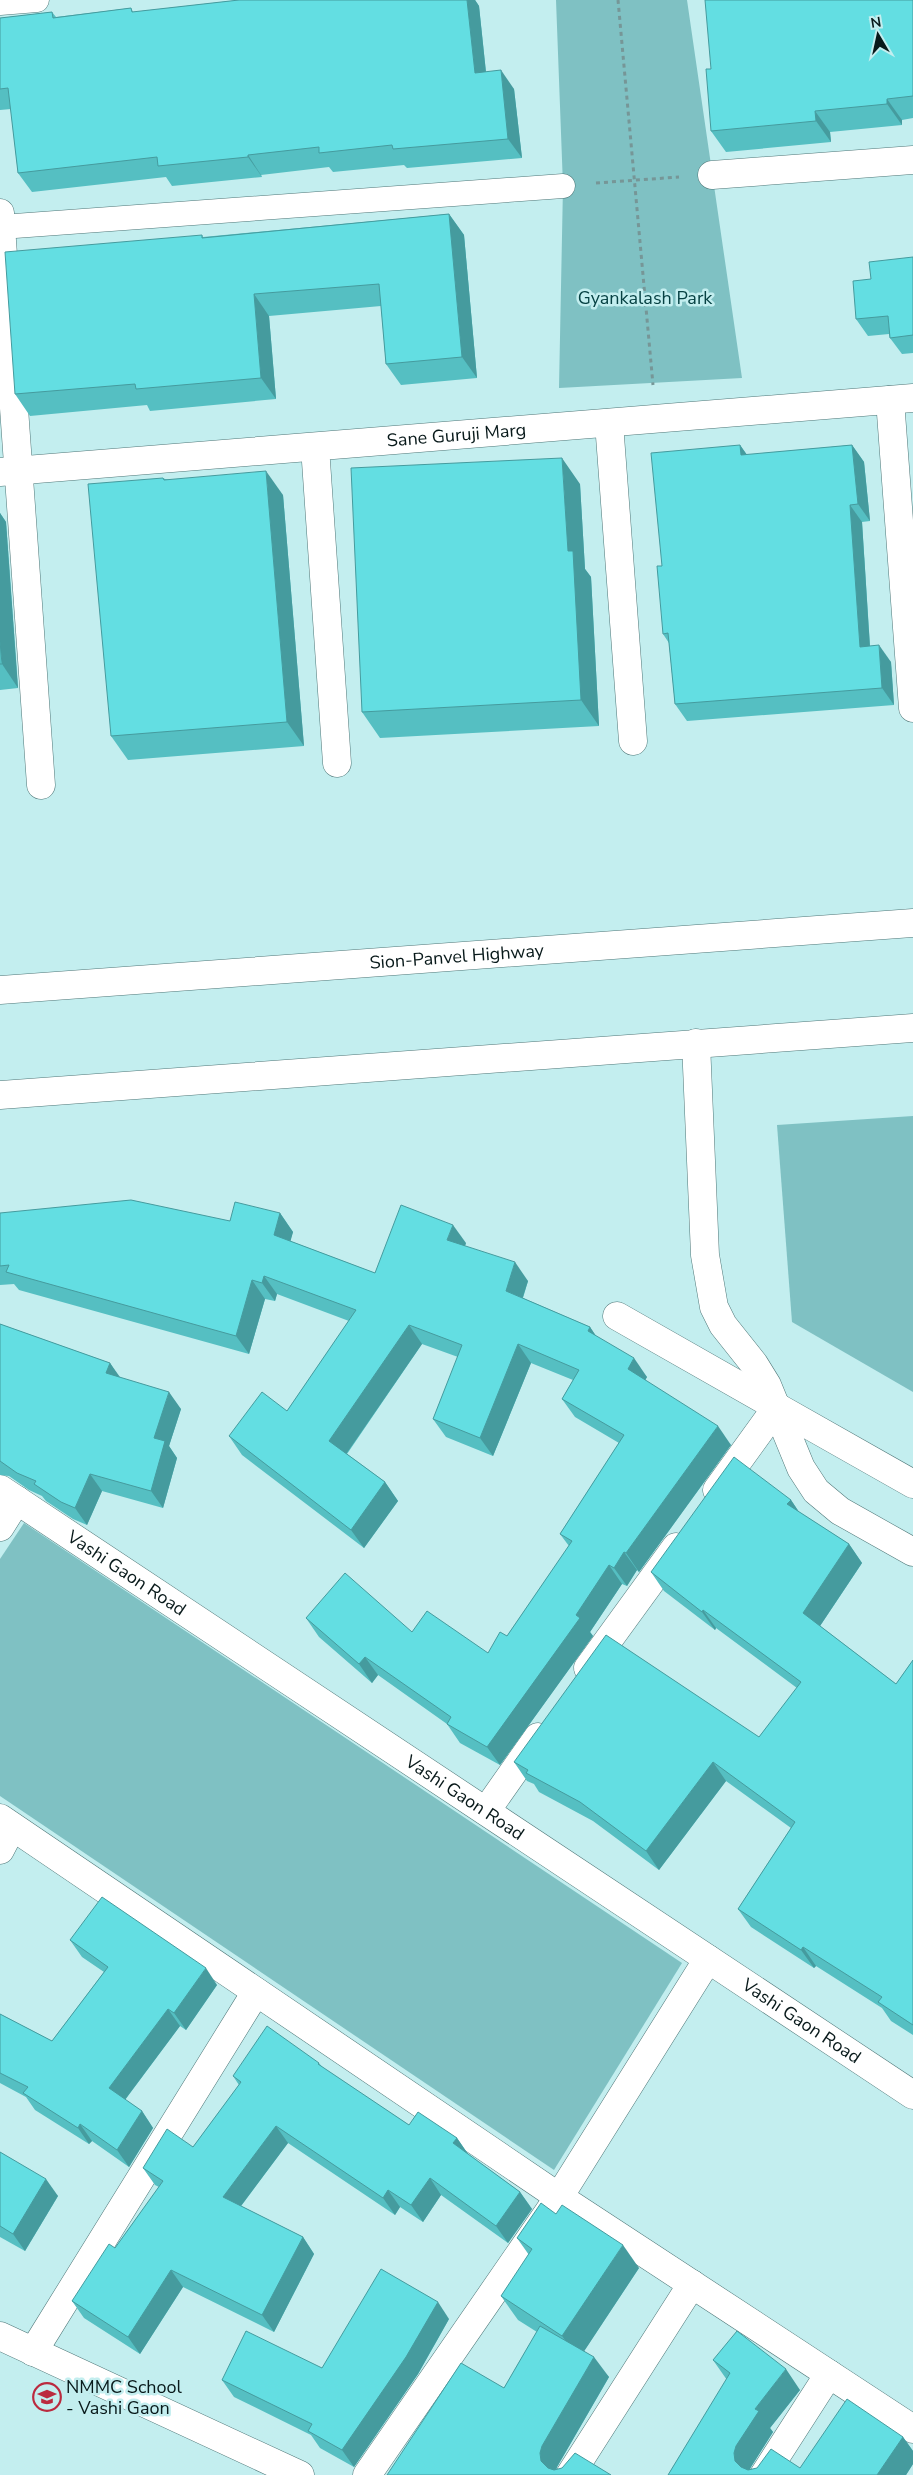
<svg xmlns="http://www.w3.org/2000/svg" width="913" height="2475" font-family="'Nunito Sans',sans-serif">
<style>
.green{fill:#7fc1c3}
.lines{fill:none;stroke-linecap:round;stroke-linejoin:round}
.service-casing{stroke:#4f7778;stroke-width:25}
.minor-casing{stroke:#4f7778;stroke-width:29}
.tertiary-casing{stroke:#4f7778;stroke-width:29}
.motorway-casing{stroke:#4f7778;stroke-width:29}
.path{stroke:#769697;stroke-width:3;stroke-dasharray:4 4;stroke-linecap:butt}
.service{stroke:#fff;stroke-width:24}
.minor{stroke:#fff;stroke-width:28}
.tertiary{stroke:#fff;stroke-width:28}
.motorway{stroke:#fff;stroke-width:28}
.wall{fill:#55bfc2}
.shaded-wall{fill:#459b9e}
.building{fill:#63dee2;stroke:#459b9e}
.labels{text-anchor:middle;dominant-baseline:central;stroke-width:5;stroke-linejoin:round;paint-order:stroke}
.park-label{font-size:18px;fill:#064143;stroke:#c3eeef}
.street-label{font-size:18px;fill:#08191a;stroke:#c3eeef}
.poi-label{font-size:18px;fill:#08191a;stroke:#c3eeef;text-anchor:start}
</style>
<rect width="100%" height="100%" fill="#c3eeef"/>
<g class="green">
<polygon points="556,0 687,0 742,378 559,388 563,186"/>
<polygon points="913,1116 913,1392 792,1322 777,1125"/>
<polygon points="24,1523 682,1963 554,2170 0,1796 0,1559"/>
</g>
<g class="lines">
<defs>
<g id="service">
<polyline points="0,3 37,0"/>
<polyline points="1,227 563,186"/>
</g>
<g id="minor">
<polyline points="712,175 913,160"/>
<polyline points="0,213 41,785"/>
<polyline points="890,400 913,708"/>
<polyline points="609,423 633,741"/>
<polyline points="315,447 337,763"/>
<polyline points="617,1316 777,1407 717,1490"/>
<path id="s1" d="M0 1489 913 2095"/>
<polyline points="0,1527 17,1500"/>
<polyline points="588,1668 676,1547"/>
<polyline points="486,1811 538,1737"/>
<polyline points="0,1818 559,2197 913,2429"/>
<polyline points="0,1850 12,1827"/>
<polyline points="0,2336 300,2475"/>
<polyline points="33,2352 256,1992"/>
<polyline points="367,2475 559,2197 708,1959"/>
<polyline points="570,2475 692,2284"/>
<polyline points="764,2475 829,2374"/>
</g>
<g id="tertiary">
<path id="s2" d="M0 472 913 398"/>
<polyline points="696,1043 705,1255 714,1307 723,1325 754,1364 767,1385 801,1468 816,1491 840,1511 913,1552"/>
<polyline points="777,1407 913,1484"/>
</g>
<g id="motorway">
<path id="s3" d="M0 990 913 923"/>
<polyline points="0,1095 913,1028"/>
</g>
</defs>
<use href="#service" class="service-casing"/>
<use href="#minor" class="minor-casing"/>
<use href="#tertiary" class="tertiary-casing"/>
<use href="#motorway" class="motorway-casing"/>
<g class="path">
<polyline points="618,0 653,385"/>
<polyline points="596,183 679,177"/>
</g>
<use href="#service" class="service"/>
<use href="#minor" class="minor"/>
<use href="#tertiary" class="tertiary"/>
<use href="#motorway" class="motorway"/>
</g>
<g class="wall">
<polygon points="239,0 475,0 479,6 486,72 514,89 522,158 407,168 404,165 333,172 329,167 261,175 262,177 172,186 166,177 32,192 18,173 11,109 0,110 0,18 52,12 56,17 131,8 133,12"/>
<polygon points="913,0 913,118 902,120 902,125 830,132 831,142 726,152 711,131 711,69"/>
<polygon points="449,214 464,235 477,378 401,385 386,364 381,306 269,316 276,399 150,411 147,405 30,416 15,394 202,235 203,237"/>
<polygon points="913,257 913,353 902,354 890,338 889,334 868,336 856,319 871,279"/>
<polygon points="740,445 747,455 852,445 864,462 870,521 862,522 870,646 891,662 894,705 687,721 675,704 669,643 663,634 662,566"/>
<polygon points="163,478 165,479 283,495 304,746 128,760 111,736"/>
<polygon points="580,484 585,569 591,577 599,726 380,738 362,712"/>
<polygon points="0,513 6,522 18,688 0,690"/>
<polygon points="0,1213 230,1221 280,1213 293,1232 290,1241 375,1273 466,1243 465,1246 528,1281 523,1298 590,1327 596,1336 647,1377 645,1380 731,1445 639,1572 637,1570 627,1586 622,1584 590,1632 593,1636 500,1765 460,1743 447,1724 378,1675 372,1683 319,1637 306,1618 412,1632 488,1653 507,1636 569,1546 560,1534 619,1443 575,1417 562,1399 573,1380 531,1363 493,1456 446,1437 433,1419 458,1357 422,1344 347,1454 385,1482 398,1501 364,1548 242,1455 229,1436 287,1411 349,1321 277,1294 275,1301 265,1299 249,1354 19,1290 14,1284 0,1285"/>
<polygon points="0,1324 110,1363 119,1377 181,1409 169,1446 177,1458 163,1508 102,1491 87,1525 73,1519 46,1501 42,1496 29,1490 9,1476 0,1475"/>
<polygon points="791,1500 799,1512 849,1544 862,1563 820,1626 896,1684 913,1660 913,2035 891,2021 882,2008 816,1966 814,1968 751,1927 738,1909 791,1828 726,1781 659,1870 593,1821 539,1792 534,1784 527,1781 514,1762 759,1737 797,1688 716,1628 715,1630 664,1591 651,1572"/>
<polygon points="70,1940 217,1985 186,2030 180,2026 125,2100 142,2111 153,2128 129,2167 92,2141 89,2144 35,2110 26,2097 0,2083 0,2014 52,2041 104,1972 82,1957"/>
<polygon points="319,2063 323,2068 409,2125 457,2138 468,2154 520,2192 532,2209 508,2243 441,2195 423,2222 400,2207 395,2215 288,2143 241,2206 303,2237 314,2254 274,2332 183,2287 140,2354 84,2318 72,2301 115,2248 159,2187 155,2185 143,2168 193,2147 239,2085 233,2076"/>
<polygon points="0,2152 58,2196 25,2251 0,2237"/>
<polygon points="517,2238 639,2268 584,2351 609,2377 557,2467 556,2470 611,2475 387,2475 504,2388 537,2332 518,2320 501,2296 529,2255"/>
<polygon points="449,2319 418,2374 354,2467 320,2448 311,2435 234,2397 222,2380 322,2368"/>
<polygon points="713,2360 800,2390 770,2428 773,2432 751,2467 750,2469 800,2468 903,2437 913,2451 913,2464 906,2475 668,2475 727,2380"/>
</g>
<g class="shaded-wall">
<polygon points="467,0 475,0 479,6 488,92 475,73"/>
<polygon points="501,70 514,89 522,158 508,139"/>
<polygon points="887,99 902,120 902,125 887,104"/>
<polygon points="815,111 830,132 831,142 816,121"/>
<polygon points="248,155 261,175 262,177 248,157"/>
<polygon points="449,214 464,235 477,378 462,357"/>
<polygon points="254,294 269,316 276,399 261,378"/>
<polygon points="740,445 752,462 741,455"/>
<polygon points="852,445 864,462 870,521 858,504"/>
<polygon points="562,458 580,484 585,569 591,577 599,726 581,700 568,551"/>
<polygon points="266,471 283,495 304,746 287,722"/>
<polygon points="850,505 862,522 871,664 860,647"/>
<polygon points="0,513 6,522 18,688 2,664 0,641"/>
<polygon points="879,645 891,662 894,705 882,688"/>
<polygon points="280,1213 293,1232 287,1254 274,1235"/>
<polygon points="453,1225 466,1243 460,1259 447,1240"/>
<polygon points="515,1262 528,1281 519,1309 506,1291"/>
<polygon points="264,1276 277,1294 275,1301 262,1283"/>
<polygon points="252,1280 265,1299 249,1354 236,1336"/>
<polygon points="409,1325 422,1344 342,1460 329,1441"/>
<polygon points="590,1327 602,1345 588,1331"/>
<polygon points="518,1344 531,1363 493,1456 480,1438"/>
<polygon points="634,1358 647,1377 641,1388 628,1369"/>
<polygon points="110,1363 122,1380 106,1373"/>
<polygon points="169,1392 181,1409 169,1446 177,1458 163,1508 151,1491 154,1438"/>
<polygon points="718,1426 731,1445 639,1572 626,1553"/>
<polygon points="90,1474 102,1491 87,1525 75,1508"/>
<polygon points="385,1482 398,1501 364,1548 351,1530"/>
<polygon points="791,1500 803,1518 787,1504"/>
<polygon points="849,1544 862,1563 816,1632 803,1613"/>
<polygon points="624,1552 637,1570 627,1586 614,1568"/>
<polygon points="609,1565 622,1584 590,1632 593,1636 500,1765 487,1747"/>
<polygon points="703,1610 716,1628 715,1630 702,1612"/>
<polygon points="365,1657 378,1675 372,1683 359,1664"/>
<polygon points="713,1762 726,1781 659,1870 646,1851"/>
<polygon points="803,1947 816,1966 814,1968 801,1950"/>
<polygon points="206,1968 217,1985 186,2030 174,2013"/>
<polygon points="168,2009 180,2026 121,2105 109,2088"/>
<polygon points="142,2111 153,2128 129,2167 117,2150"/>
<polygon points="80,2124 92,2141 89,2144 78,2128"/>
<polygon points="276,2126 288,2143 235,2214 223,2197"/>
<polygon points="457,2138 468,2154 453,2143"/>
<polygon points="430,2178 441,2195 423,2222 411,2205"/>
<polygon points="46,2179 58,2196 25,2251 13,2234"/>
<polygon points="388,2190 400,2207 395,2215 383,2198"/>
<polygon points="520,2192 532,2209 508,2243 496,2226"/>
<polygon points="303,2237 314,2254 274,2332 262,2315"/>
<polygon points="623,2245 639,2268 579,2359 562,2336"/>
<polygon points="171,2270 183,2287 140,2354 128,2337"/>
<polygon points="438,2302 449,2319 418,2374 354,2467 342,2450"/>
<polygon points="594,2357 609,2377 557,2467 555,2475 541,2461 540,2453 542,2446"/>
<polygon points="786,2369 800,2390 770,2428 773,2432 751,2467 748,2474 745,2475 735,2461 734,2453 736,2446 755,2409"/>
<polygon points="903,2437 913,2451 913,2464 906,2475 877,2475"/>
</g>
<g class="building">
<polygon points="239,0 467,0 475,73 501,70 508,139 393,149 392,145 319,153 319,147 248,155 248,157 158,166 157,157 18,173 8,88 0,89 0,18 52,12 53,18 131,8 132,12"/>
<polygon points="705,0 913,0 913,96 887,99 887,104 815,111 816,121 711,131 706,69 711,69"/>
<polygon points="449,214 462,357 386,364 379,284 254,294 261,378 136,389 135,384 15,394 5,252 202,235 202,238"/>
<polygon points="913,257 913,335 890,338 888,316 856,319 853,281 871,279 869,262"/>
<polygon points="740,445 741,455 852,445 858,504 850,505 860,647 879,645 882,688 675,704 668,633 663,634 657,566 662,566 651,453"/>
<polygon points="562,458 568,551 573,551 581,700 362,712 351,468"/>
<polygon points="266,471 287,722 111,736 88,484 163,478 164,480"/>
<polygon points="0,641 2,664 0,664"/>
<polygon points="131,1200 230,1221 235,1202 280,1213 274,1235 375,1273 401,1205 453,1225 447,1240 515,1262 506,1291 590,1327 588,1331 634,1358 628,1369 718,1426 626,1553 624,1552 614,1568 609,1565 576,1615 580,1618 487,1747 447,1724 451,1717 365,1657 359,1664 306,1618 345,1573 412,1632 427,1611 488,1653 500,1632 507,1636 572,1541 560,1534 624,1435 562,1399 579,1370 518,1344 480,1438 433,1419 462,1345 409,1325 329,1441 385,1482 351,1530 229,1436 262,1392 287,1411 356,1310 264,1276 262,1283 252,1280 236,1336 6,1272 9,1265 0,1266 0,1213"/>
<polygon points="0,1324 110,1363 106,1373 169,1392 154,1438 165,1441 151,1491 90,1474 75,1508 61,1502 34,1484 36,1481 17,1473 0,1461"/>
<polygon points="734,1457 791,1500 787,1504 849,1544 803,1613 896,1684 913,1660 913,2025 878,2002 882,1997 803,1947 801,1950 738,1909 795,1822 713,1762 646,1851 580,1802 526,1773 528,1770 514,1762 606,1635 759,1737 801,1682 703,1610 702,1612 651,1572"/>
<polygon points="102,1897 206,1968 174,2013 168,2009 109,2088 142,2111 117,2150 80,2124 78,2128 23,2093 28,2087 0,2073 0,2014 52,2041 108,1967 70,1940"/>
<polygon points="267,2026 319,2063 318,2064 409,2125 418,2112 457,2138 453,2143 520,2192 496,2226 430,2178 411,2205 388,2190 383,2198 276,2126 223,2197 303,2237 262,2315 171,2270 128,2337 72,2301 109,2244 115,2248 163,2181 143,2168 167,2129 193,2147 241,2082 233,2076"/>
<polygon points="0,2152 46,2179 13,2234 0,2226"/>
<polygon points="541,2203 556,2214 562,2205 623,2245 562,2336 501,2296 532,2249 517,2238"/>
<polygon points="381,2269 438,2302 406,2357 342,2450 308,2431 312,2424 222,2380 246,2331 322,2368"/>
<polygon points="540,2326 594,2357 542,2446 540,2453 541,2461 548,2468 554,2470 562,2468 575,2453 611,2475 387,2475 461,2363 504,2388"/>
<polygon points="737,2331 786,2369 755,2409 759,2411 736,2446 734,2453 735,2461 741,2467 748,2470 757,2468 771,2449 800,2468 847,2399 903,2437 877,2475 668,2475 730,2373 713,2360"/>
</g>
<defs>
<symbol id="school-ring" viewBox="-11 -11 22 22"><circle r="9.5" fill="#c3eeef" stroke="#bb2a3f" stroke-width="1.5"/><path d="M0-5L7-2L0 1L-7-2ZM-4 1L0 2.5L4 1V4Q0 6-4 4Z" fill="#bb2a3f"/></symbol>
</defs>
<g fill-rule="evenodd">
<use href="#school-ring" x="31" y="2381" width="32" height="32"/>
</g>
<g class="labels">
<g class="park-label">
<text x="645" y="298">Gyankalash Park</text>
</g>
<g class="street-label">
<text stroke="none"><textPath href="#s2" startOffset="458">Sane Guruji Marg</textPath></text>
<text stroke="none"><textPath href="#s3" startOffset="458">Sion-Panvel Highway</textPath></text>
<text stroke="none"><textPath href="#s1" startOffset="152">Vashi Gaon Road</textPath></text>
<text stroke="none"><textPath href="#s1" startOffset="558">Vashi Gaon Road</textPath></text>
<text stroke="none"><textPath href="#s1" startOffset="962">Vashi Gaon Road</textPath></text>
</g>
<g class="poi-label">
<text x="66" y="2387">NMMC School<tspan x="66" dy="21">- Vashi Gaon</tspan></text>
</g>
</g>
<g transform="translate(878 35) rotate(351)" stroke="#c3eeef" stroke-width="4" paint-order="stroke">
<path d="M0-4L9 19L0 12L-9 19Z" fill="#08191a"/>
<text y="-8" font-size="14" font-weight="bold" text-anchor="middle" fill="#08191a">N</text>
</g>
</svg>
